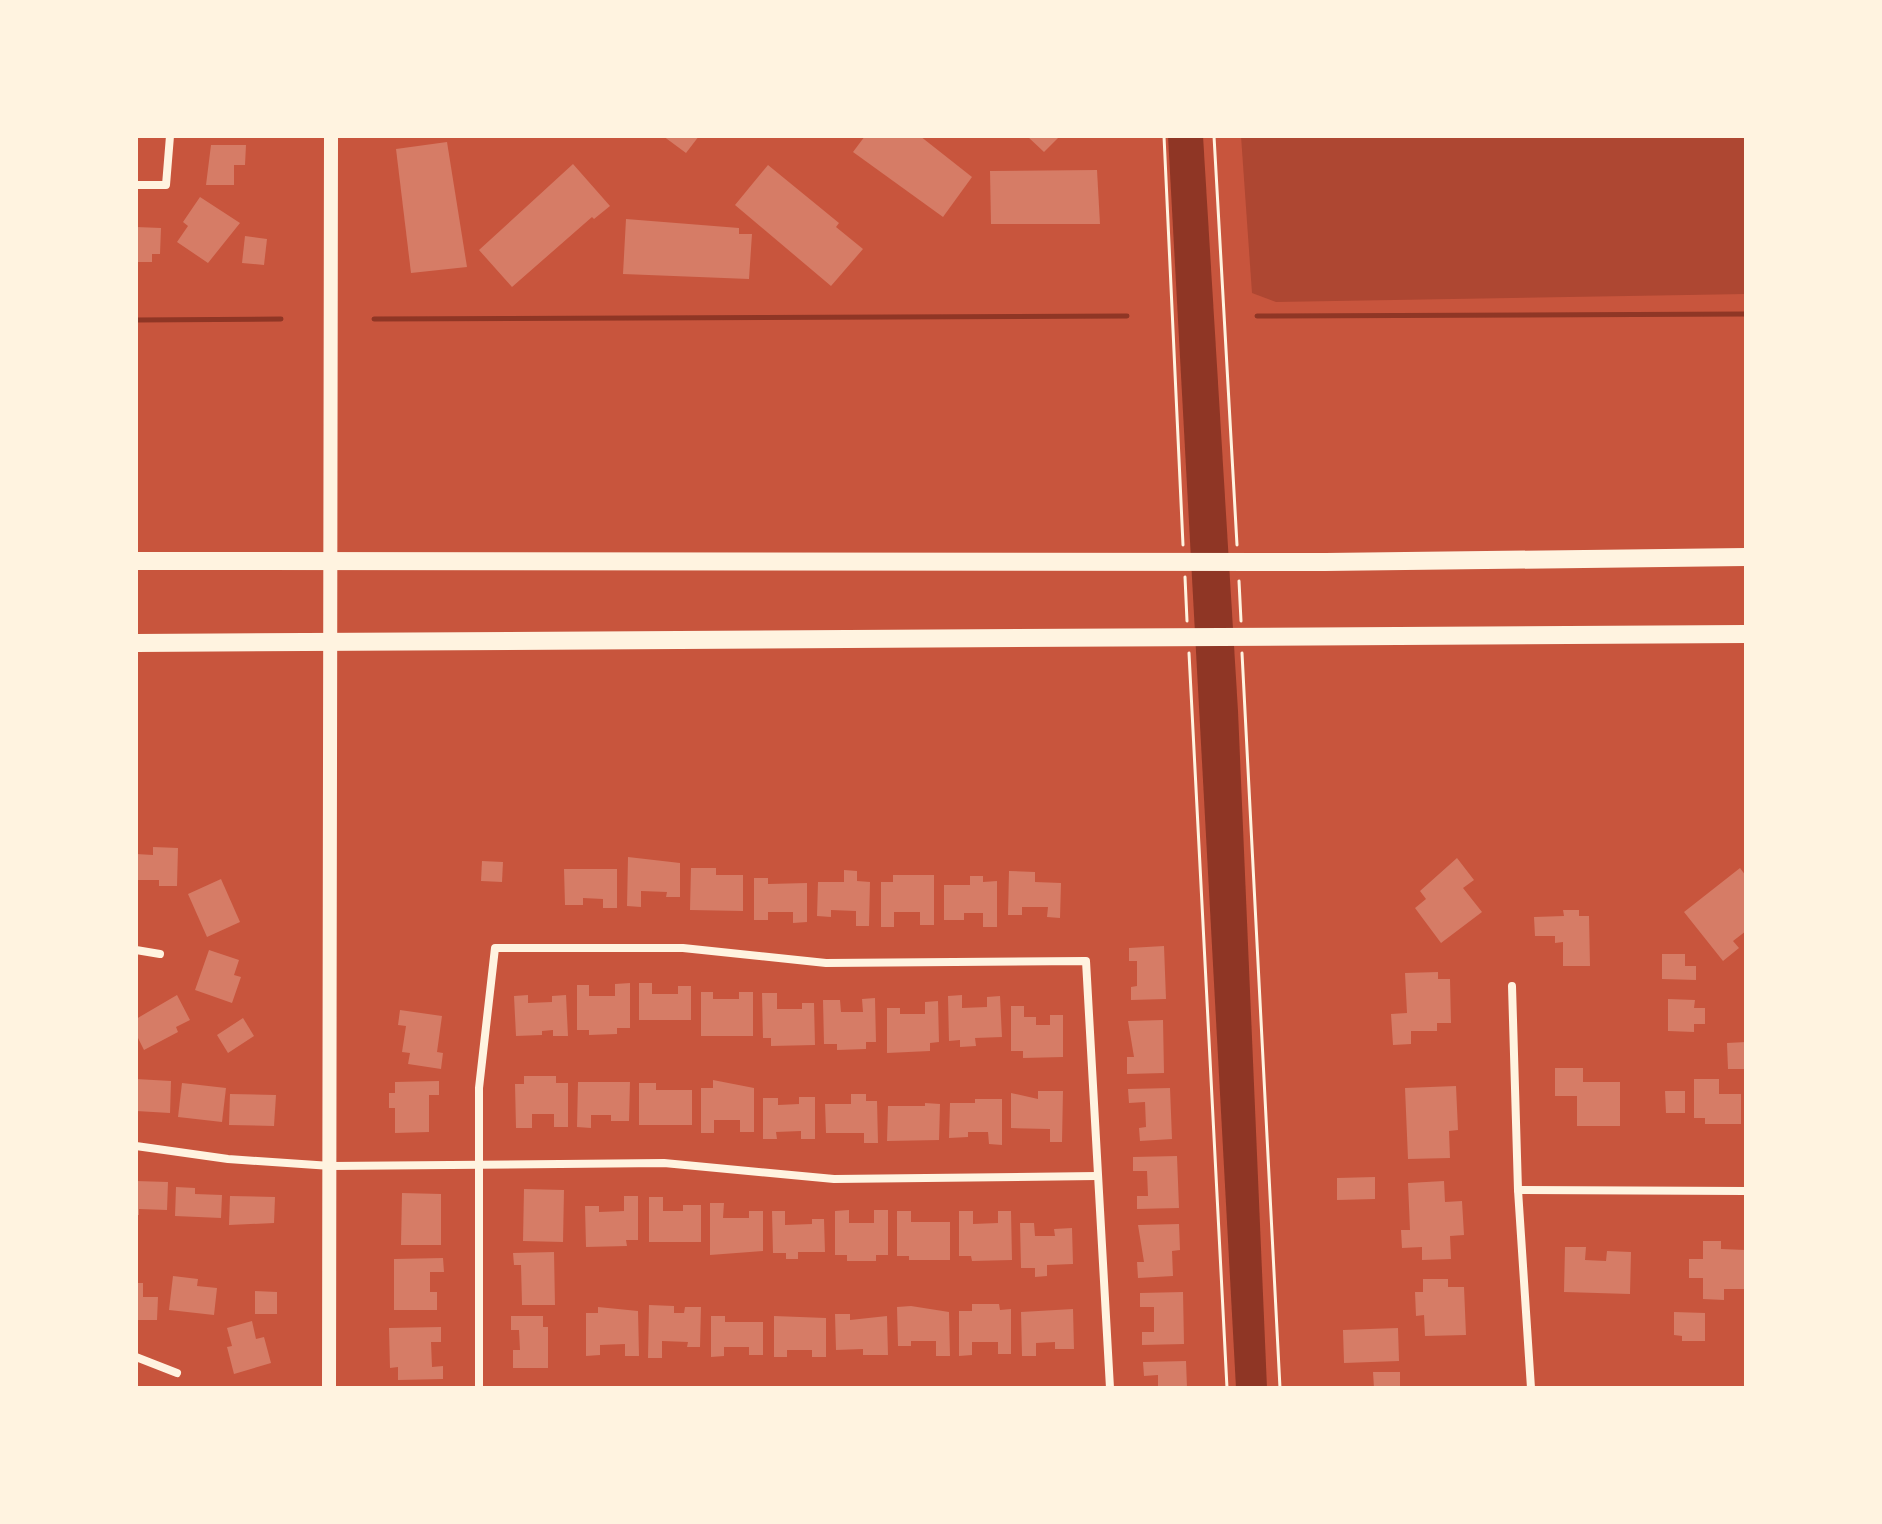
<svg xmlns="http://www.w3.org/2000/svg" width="1882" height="1524" font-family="'PT Sans Narrow',sans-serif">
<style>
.green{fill:#ae4732}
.water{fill:#8f3625}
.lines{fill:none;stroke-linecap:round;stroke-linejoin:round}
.stream{stroke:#8f3625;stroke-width:5}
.building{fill:#d67c66}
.path{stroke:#fff3e0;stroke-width:3}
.minor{stroke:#fff3e0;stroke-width:8}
.secondary{stroke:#fff3e0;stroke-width:14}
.motorway{stroke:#fff3e0;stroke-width:18}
</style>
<rect width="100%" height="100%" fill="#c8553d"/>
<polygon class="green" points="1241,136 1746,136 1746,294 1276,302 1252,293"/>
<polygon class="water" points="1168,136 1203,136 1238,711 1267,1388 1236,1388"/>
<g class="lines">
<g class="stream">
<polyline points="1257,316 1746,314"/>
<polyline points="374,319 1127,316"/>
<polyline points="136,320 281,319"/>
</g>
</g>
<g class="building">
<polygon points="663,136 699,136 686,153"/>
<polygon points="865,136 920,136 972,177 943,217 853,152"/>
<polygon points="1027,136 1060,136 1044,152"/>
<polygon points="447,142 467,267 411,273 396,149"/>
<polygon points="211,145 246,145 245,165 234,165 234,185 206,185"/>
<polygon points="573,164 610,206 594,219 592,217 512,287 479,250"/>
<polygon points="768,165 839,223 836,227 863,249 831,286 735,205"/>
<polygon points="1097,170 1100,224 991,224 990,171"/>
<polygon points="200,197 240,223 208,263 177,242 188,226 183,222"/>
<polygon points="626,219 739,228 739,234 752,234 749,279 623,274"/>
<polygon points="136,227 161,228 160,254 152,254 152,262 136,262"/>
<polygon points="245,236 267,239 264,265 242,263"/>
<polygon points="153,847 178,848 177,886 159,886 159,880 136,880 136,854 153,855"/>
<polygon points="628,857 680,863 680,897 666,897 667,892 641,891 641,907 627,906"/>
<polygon points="1457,858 1474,880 1463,888 1482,912 1441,943 1415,908 1426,899 1420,891"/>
<polygon points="482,861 503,862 502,882 481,881"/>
<polygon points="691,868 716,868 716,875 743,875 743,911 690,910"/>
<polygon points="1740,868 1746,876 1746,931 1733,941 1739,948 1723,961 1684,912"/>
<polygon points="564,869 617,869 617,908 603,908 603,899 583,898 583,905 565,905"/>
<polygon points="844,870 857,871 857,881 870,882 869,926 856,926 856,911 831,910 831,917 817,916 818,882 844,882"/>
<polygon points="1009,871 1035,872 1035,882 1061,883 1060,918 1047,917 1048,907 1022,907 1022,915 1008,915"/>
<polygon points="893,875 934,875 934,925 920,925 920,912 894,912 894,927 881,927 881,882 893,882"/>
<polygon points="970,876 983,876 983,882 997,881 997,927 983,927 983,913 964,913 964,920 944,920 944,885 970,885"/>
<polygon points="754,878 768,878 768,884 807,883 807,922 793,923 793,912 768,912 768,920 754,920"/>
<polygon points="221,879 240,922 207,937 188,894"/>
<polygon points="1563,910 1579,910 1579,916 1589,916 1590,966 1563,966 1563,942 1555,943 1555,936 1535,936 1534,917 1564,916"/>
<polygon points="1164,946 1166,999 1131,1000 1131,987 1137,986 1137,961 1129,961 1129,948"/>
<polygon points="209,950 239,960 234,975 241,977 232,1003 195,990"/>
<polygon points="1662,954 1685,954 1685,966 1696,966 1696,980 1662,979"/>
<polygon points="1438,972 1438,979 1450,979 1451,1023 1437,1023 1437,1031 1411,1031 1411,1044 1393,1045 1391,1014 1407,1013 1405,973"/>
<polygon points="630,983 630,1028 617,1028 617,1034 589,1035 589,1030 577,1030 577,985 589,985 589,996 615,996 615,984"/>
<polygon points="639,983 652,983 652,994 678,994 678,986 691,986 691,1020 639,1020"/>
<polygon points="701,992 713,992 713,999 739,999 739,992 753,992 753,1036 701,1036"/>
<polygon points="762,993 777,993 777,1009 802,1009 802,1003 814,1003 815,1045 771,1046 771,1038 763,1038"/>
<polygon points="177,995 190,1020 176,1027 178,1032 144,1050 136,1034 136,1019"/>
<polygon points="528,995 528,1003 552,1002 552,996 566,995 568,1036 553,1036 553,1030 542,1031 542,1035 516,1036 514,996"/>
<polygon points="962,995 962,1008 987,1007 987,997 1000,996 1002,1037 975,1038 976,1046 960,1047 960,1040 949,1041 948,996"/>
<polygon points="875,998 876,1042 866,1042 866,1049 837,1050 837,1044 824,1044 823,1000 840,1000 841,1012 863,1012 862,999"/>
<polygon points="1668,999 1695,1000 1694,1008 1705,1008 1705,1024 1694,1024 1694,1032 1668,1031"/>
<polygon points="938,1001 939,1042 930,1043 930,1051 887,1053 887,1008 900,1008 900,1014 925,1014 925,1002"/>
<polygon points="1011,1006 1024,1006 1024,1017 1036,1017 1036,1025 1050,1025 1050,1015 1063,1015 1063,1057 1023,1058 1023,1051 1011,1051"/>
<polygon points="400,1010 442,1016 437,1052 443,1053 441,1069 408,1064 410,1053 402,1052 406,1026 398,1025"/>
<polygon points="243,1018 254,1036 228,1053 217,1035"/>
<polygon points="1163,1020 1164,1073 1127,1074 1127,1057 1134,1057 1128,1021"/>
<polygon points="1746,1042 1746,1069 1728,1069 1727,1043"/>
<polygon points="1555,1068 1583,1068 1583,1082 1620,1082 1620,1126 1577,1126 1577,1096 1555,1096"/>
<polygon points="524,1076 556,1076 556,1083 568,1083 568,1127 554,1127 554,1114 532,1114 532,1128 516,1128 515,1084 524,1084"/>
<polygon points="136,1079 171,1081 170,1113 136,1111"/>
<polygon points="1694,1079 1719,1079 1719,1094 1741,1094 1741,1124 1705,1124 1705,1118 1694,1118"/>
<polygon points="713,1080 754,1088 754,1132 740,1132 740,1120 714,1120 714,1133 701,1133 701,1088 713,1088"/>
<polygon points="439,1081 439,1095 429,1095 429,1132 395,1133 395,1108 389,1108 389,1093 395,1093 395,1082"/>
<polygon points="578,1082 630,1082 629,1121 611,1121 611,1115 591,1115 591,1128 577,1127"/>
<polygon points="182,1083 226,1088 222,1122 178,1117"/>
<polygon points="639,1083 656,1083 656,1090 692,1090 692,1125 639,1125"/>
<polygon points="1456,1086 1458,1130 1449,1131 1450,1158 1408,1159 1405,1088"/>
<polygon points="1170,1088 1172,1139 1140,1141 1139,1128 1146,1127 1145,1102 1129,1103 1128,1089"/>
<polygon points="1038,1091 1063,1091 1062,1142 1050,1142 1050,1129 1011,1128 1011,1093 1038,1099"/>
<polygon points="1665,1091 1685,1091 1685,1113 1666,1113"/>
<polygon points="230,1094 276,1095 274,1126 229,1125"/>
<polygon points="851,1094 866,1094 866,1101 877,1101 878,1143 864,1143 864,1133 826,1133 825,1104 851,1104"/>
<polygon points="799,1097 815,1097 815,1139 801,1139 801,1131 776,1132 777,1139 763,1139 763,1098 778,1098 778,1105 799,1104"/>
<polygon points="975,1099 1002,1099 1002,1145 989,1144 988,1132 968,1132 968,1137 949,1138 950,1103 975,1103"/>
<polygon points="925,1103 940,1104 939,1140 887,1141 888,1106 925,1106"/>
<polygon points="1177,1156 1179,1208 1137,1209 1137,1196 1148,1196 1147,1171 1133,1171 1133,1157"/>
<polygon points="1375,1177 1375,1199 1337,1200 1337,1178"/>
<polygon points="136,1181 168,1182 167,1210 139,1209 139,1215 136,1215"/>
<polygon points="1444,1181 1445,1202 1462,1201 1464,1235 1450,1236 1451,1259 1422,1260 1422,1247 1402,1248 1401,1230 1410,1230 1408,1183"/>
<polygon points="176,1187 195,1188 195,1194 222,1195 221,1218 175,1216"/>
<polygon points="524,1189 564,1190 563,1242 523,1241"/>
<polygon points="402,1193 441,1194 441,1245 401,1245"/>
<polygon points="230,1196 275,1197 274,1223 229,1225"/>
<polygon points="624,1196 638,1196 638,1240 626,1240 627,1246 586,1247 585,1206 599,1206 599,1212 624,1211"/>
<polygon points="649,1197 663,1197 663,1211 683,1211 683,1205 701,1205 701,1242 649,1242"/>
<polygon points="710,1203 724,1203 723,1218 749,1218 749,1211 763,1211 763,1251 710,1255"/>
<polygon points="849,1210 849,1223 874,1223 874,1210 888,1210 888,1255 876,1255 876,1261 847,1261 847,1255 835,1255 835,1211"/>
<polygon points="772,1211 785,1211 785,1225 812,1224 812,1219 824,1219 825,1252 798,1252 798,1259 786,1259 786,1253 773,1253"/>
<polygon points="897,1211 911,1211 911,1222 950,1222 950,1260 909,1260 909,1256 897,1256"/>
<polygon points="959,1211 973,1211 973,1224 998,1223 998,1211 1011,1211 1012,1260 972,1261 971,1256 959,1256"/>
<polygon points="1020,1223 1034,1223 1035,1236 1055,1236 1054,1229 1072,1228 1073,1264 1047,1265 1047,1276 1035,1277 1035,1268 1021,1268"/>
<polygon points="1179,1224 1180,1250 1172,1251 1173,1276 1138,1278 1137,1262 1144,1262 1138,1225"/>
<polygon points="1703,1241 1721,1241 1721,1249 1746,1250 1746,1289 1724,1289 1724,1300 1703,1299 1703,1278 1689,1278 1689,1259 1703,1259"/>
<polygon points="1565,1247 1586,1247 1585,1260 1606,1261 1607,1251 1631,1252 1630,1294 1564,1292"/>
<polygon points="554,1252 555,1305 522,1305 521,1265 514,1265 513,1253"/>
<polygon points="443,1258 444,1272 430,1272 430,1292 437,1292 437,1310 394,1310 394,1259"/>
<polygon points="173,1276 198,1279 197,1286 217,1288 214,1315 169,1310"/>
<polygon points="1423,1279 1448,1279 1448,1287 1464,1287 1466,1335 1425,1336 1424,1315 1416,1316 1415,1292 1423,1292"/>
<polygon points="136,1283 143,1283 143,1297 158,1297 157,1320 136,1320"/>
<polygon points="255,1291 277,1292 277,1314 255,1314"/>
<polygon points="1183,1292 1184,1344 1142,1345 1142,1332 1154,1332 1154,1307 1140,1307 1140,1293"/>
<polygon points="972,1304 999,1304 1000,1310 1011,1309 1011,1354 998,1354 998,1342 972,1342 972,1355 959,1356 959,1311 972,1311"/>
<polygon points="649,1305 674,1306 674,1313 684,1313 685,1307 701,1307 700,1347 687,1347 688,1342 662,1341 662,1358 648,1358"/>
<polygon points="911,1306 949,1312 950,1356 936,1356 936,1341 911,1341 911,1346 898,1346 897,1307"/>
<polygon points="598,1307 638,1311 639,1356 625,1356 625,1344 600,1345 600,1355 586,1356 586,1313 598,1313"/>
<polygon points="1073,1309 1074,1349 1055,1349 1055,1342 1036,1343 1036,1356 1022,1356 1021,1312"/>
<polygon points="1674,1312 1705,1313 1705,1341 1682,1341 1682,1336 1674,1335"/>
<polygon points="835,1314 850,1314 850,1320 887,1316 888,1355 863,1355 863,1349 836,1350"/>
<polygon points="511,1316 543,1316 543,1327 548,1327 548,1368 513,1368 513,1350 520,1350 519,1330 511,1330"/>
<polygon points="711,1316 725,1316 725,1322 763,1322 763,1355 749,1355 749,1347 724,1347 724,1356 711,1357"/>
<polygon points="774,1316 826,1318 826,1357 812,1357 812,1350 787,1350 787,1357 774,1357"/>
<polygon points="252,1321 256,1339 264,1337 271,1363 234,1374 227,1347 232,1346 227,1328"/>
<polygon points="441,1327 441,1342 431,1342 432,1367 443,1366 443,1379 398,1380 398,1367 390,1368 389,1328"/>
<polygon points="1398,1328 1399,1361 1344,1363 1343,1330"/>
<polygon points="1186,1361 1187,1388 1158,1388 1158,1375 1144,1376 1143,1362"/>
<polygon points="1373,1372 1400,1372 1400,1388 1374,1388"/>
</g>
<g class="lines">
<g class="path">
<polyline points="1164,136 1183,545"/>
<polyline points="1214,136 1237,545"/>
<polyline points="1185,577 1187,621"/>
<polyline points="1239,581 1241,621"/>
<polyline points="1189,653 1227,1388"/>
<polyline points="1242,653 1280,1388"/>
</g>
<g class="minor">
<polyline points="136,185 166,185 170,136"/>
<polyline points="136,950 160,954"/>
<polyline points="1512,986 1518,1190 1531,1388"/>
<polyline points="136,1146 228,1159 331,1166 664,1163 834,1179 1097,1176"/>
<polyline points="1518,1190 1746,1191"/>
<polyline points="136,1357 177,1373"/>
<polyline points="479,1388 479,1088 495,948 683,948 826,963 1086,961 1110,1388"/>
</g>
<polyline class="secondary" points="329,1388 331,136"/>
<g class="motorway">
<polyline points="136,561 1325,562 1746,557"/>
<polyline points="136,643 1746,634"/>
</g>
</g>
<rect width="1882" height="1524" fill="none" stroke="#fff3e0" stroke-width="276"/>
</svg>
